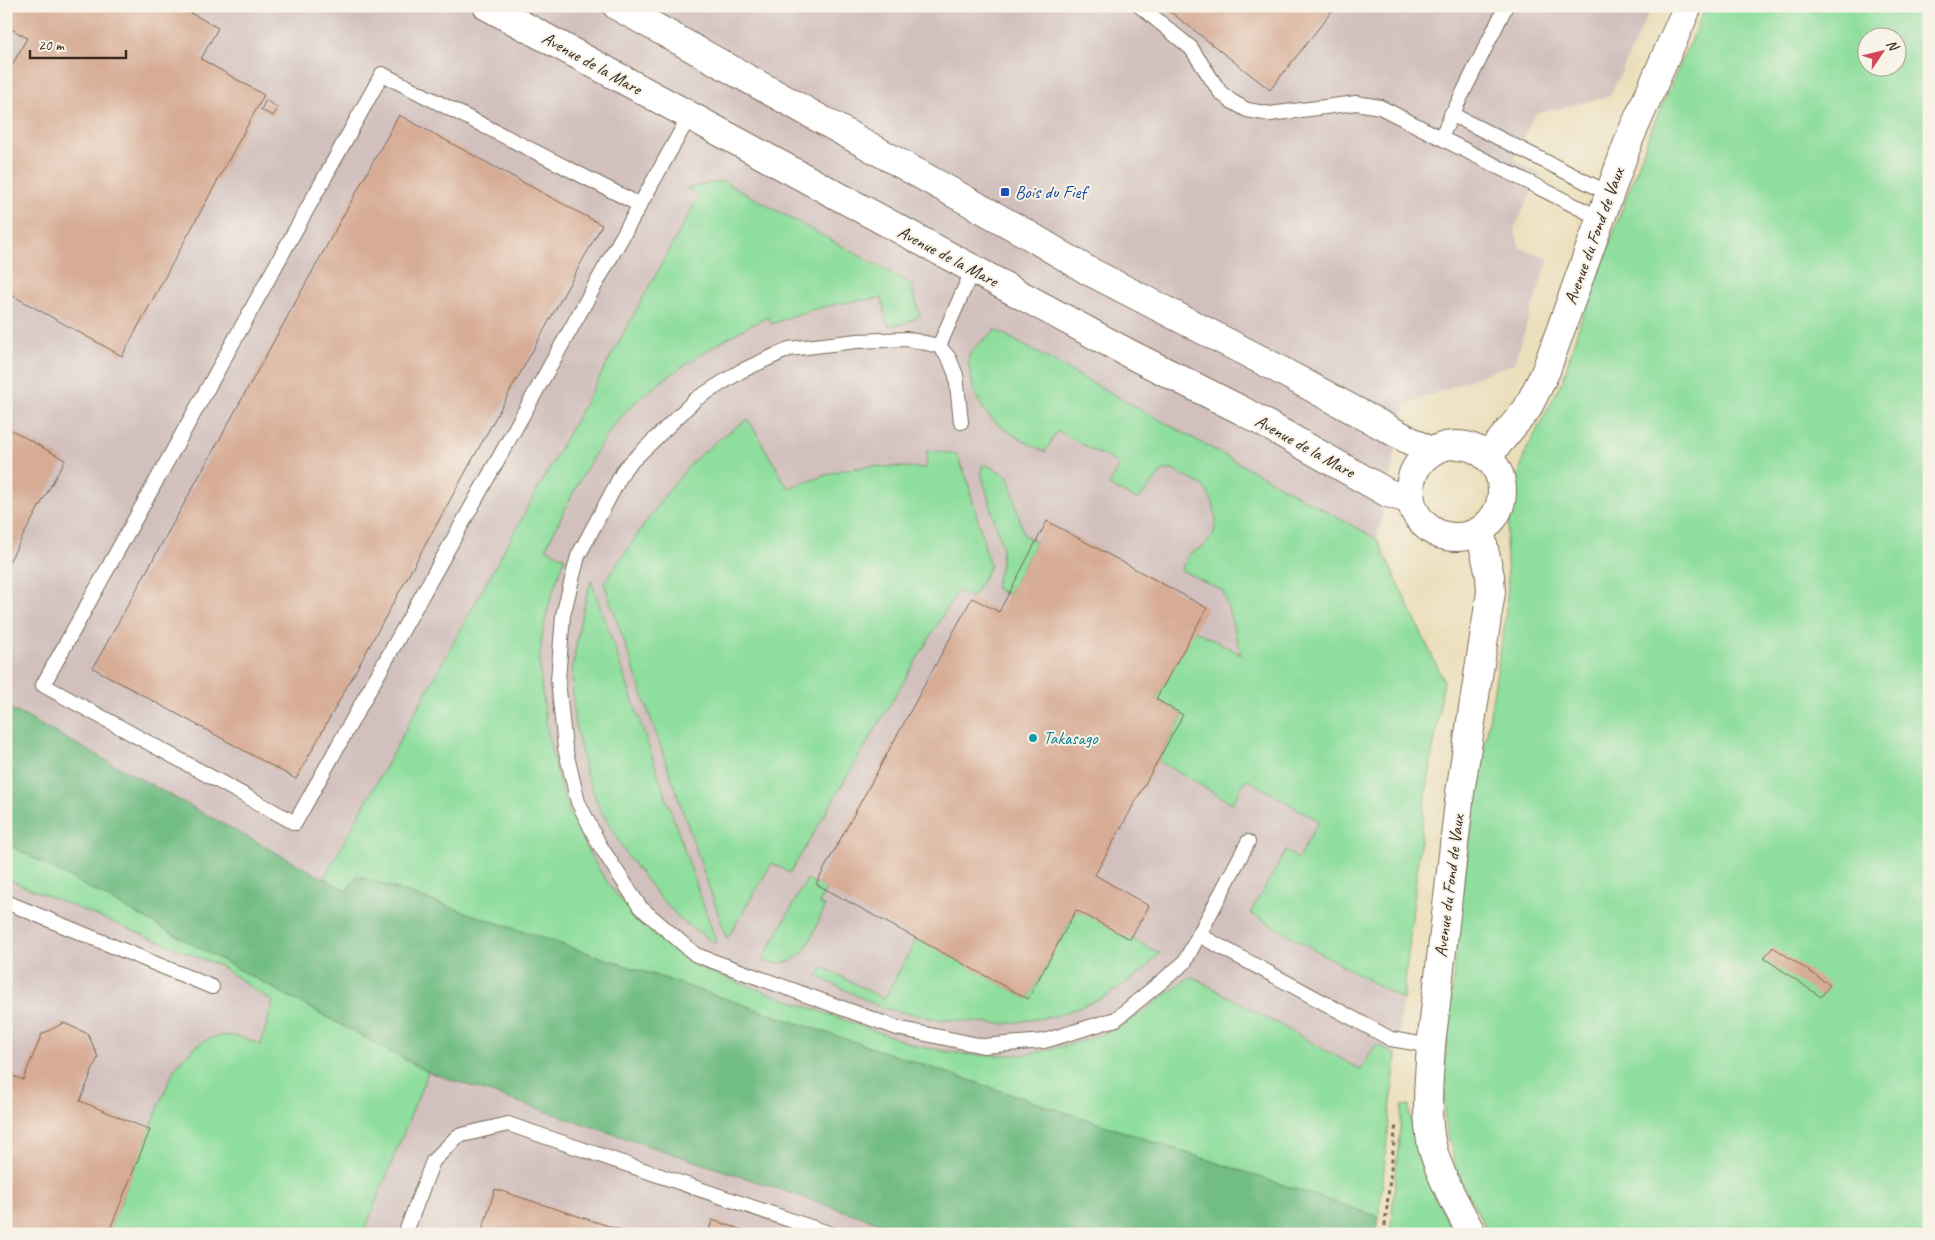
<svg xmlns="http://www.w3.org/2000/svg" width="1935" height="1240" font-family="Caveat,sans-serif">
<style>
.industrial{fill:#d1c0bd}
.green{fill:#8ede9d;stroke:#64845e;fill-rule:evenodd}
.forest{fill:#72bd84;stroke:#567451}
.building{fill:#d7ac95}
.lines{fill:none;stroke-linecap:round;stroke-linejoin:round}
.lane-casing{stroke:#796955;stroke-width:16}
.street-casing{stroke:#796955;stroke-width:30}
.secondary-casing{stroke:#796955;stroke-width:30}
.path{stroke:#796955;stroke-width:3;stroke-dasharray:4 4;stroke-linecap:butt}
.lane{stroke:#fff;stroke-width:14}
.street{stroke:#fff;stroke-width:28}
.secondary{stroke:#fff;stroke-width:28}
.transit-dot{fill:#1a4fb4;stroke:#f7f3e8;stroke-width:2}
.culture-dot{fill:#0f9aa8;stroke:#f7f3e8;stroke-width:2}
.labels{text-anchor:middle;dominant-baseline:central;stroke-width:4;stroke-linejoin:round;paint-order:stroke}
.street-label{font-size:18px;fill:#3b2a1e;stroke:#f7f3e8}
.transit-label{font-size:18px;fill:#164399;stroke:#f7f3e8;text-anchor:start}
.culture-label{font-size:18px;fill:#0d838f;stroke:#f7f3e8;text-anchor:start}
</style>
<rect width="100%" height="100%" fill="#f7f3e8"/>
<filter id="ink" filterUnits="userSpaceOnUse"><feTurbulence type="fractalNoise" baseFrequency=".02" numOctaves="2"/><feDisplacementMap in="SourceGraphic" scale="10" xChannelSelector="R" yChannelSelector="G"/><feConvolveMatrix kernelMatrix="1 2 1 2 8 2 1 2 1" color-interpolation-filters="sRGB"/></filter>
<filter id="wash" filterUnits="userSpaceOnUse"><feTurbulence type="fractalNoise" baseFrequency=".0096" numOctaves="4" result="noise"/><feDisplacementMap in="SourceGraphic" scale="20" xChannelSelector="R" yChannelSelector="G"/><feGaussianBlur stdDeviation="1.12" result="paint"/><feColorMatrix in="noise" values="0 0 0 0 0 0 0 0 0 0 0 0 0 0 0 0 0 1.4 0 .05"/><feComposite in="paint" operator="in"/></filter>
<g filter="url(#wash)">
<rect width="100%" height="100%" fill="#ebdeba"/>
<polygon class="industrial" points="6,6 1652,6 1610,96 1535,114 1513,159 1541,173 1514,229 1520,248 1549,258 1514,363 1405,405 1377,539 1444,681 1424,807 1377,1234 6,1234"/>
<g class="green">
<path d="M1706 6H1929V1234H1489L1457 1173 1445 1122 1444 1072 1462 886 1505 622 1508 587 1506 540 1514 491 1525 453 1563 380 1578 329 1652 128ZM1868 38H1898V68H1868Z"/>
<path d="M723 181 911 284 920 316 902 325H887L882 298C843 302 808 308 772 324L768 317C737 331 710 348 682 367 660 382 637 398 620 418 589 456 568 504 546 548L565 558C552 592 540 627 540 664 540 680 543 697 545 713 558 819 609 916 704 970L920 1047 970 1055H1023L1073 1044 1111 1031 1135 1018 1191 976 1361 1070 1376 1044 1396 1055 1379 1217 357 876 347 891 324 878 699 196 686 188Z"/>
<path d="M996 330 1377 539 1444 681 1424 807 1403 1000 1250 913 1286 851 1298 859 1319 821 1246 779 1232 803 1158 761 1183 715 1156 699 1194 630 1241 654 1223 591 1181 570 1190 553 1203 547 1214 533 1216 520 1214 506 1208 493 1202 485 1173 470H1166L1161 473 1141 497 1137 499 1109 486 1119 464 1057 431 1045 452C997 427 973 416 968 357L976 346Z"/>
<polygon points="748,419 788,488 841,470 869,466 926,468 927,450 957,454 967,479 990,566 972,598 958,590 790,873 772,863 727,939 604,583 662,499 692,462 718,440"/>
<polygon points="987,465 1008,476 1024,535 1036,542 1008,595 995,588 1001,565 1002,546 981,472 982,466"/>
<polygon points="591,580 717,944 682,921 657,894 628,857 601,811 586,774 574,719 572,671 580,622"/>
<path d="M6 843 428 1072 363 1234H108L173 1071C189 1049 209 1030 239 1037 246 1038 254 1042 261 1045L273 1002 220 966 6 879Z"/>
<path d="M807 879 826 889 819 903 825 907C809 940 806 972 762 961Z"/>
<polygon points="1076,910 1160,953 1142,972 1105,997 1056,1016 1005,1024 936,1019 882,1008 817,976 823,967 884,999 917,938 1028,999"/>
<path d="M1409 1105C1411 1124 1414 1144 1420 1162 1429 1187 1444 1209 1452 1234H1390L1402 1106Z"/>
</g>
<polygon class="forest" points="6,706 347,891 357,876 1379,1217 1377,1234 913,1234 428,1072 6,843"/>
<g id="blocks">
<g class="building">
<polygon points="6,6 178,6 218,28 201,59 264,95 122,356 6,292 6,76 27,38 6,26"/>
<polygon points="1163,6 1336,6 1270,90"/>
<polygon points="266,100 278,108 273,116 261,110"/>
<polygon points="399,115 602,225 296,779 93,668"/>
<polygon points="6,427 65,460 6,567"/>
<polygon points="1047,521 1207,608 1156,699 1183,715 1095,875 1149,906 1130,939 1076,910 1028,999 816,884 972,598 999,612"/>
<polygon points="1773,947 1830,985 1821,997 1764,958"/>
<polygon points="64,1023 88,1034 98,1057 80,1101 150,1130 108,1234 6,1234 6,1073 23,1080 42,1034"/>
<polygon points="495,1189 630,1233 629,1234 481,1234"/>
<polygon points="712,1220 752,1233 752,1234 708,1234"/>
</g>
</g>
</g>
<g filter="url(#ink)">
<use href="#blocks" fill-opacity="0" stroke="#796955" stroke-width="1"/>
<g class="lines">
<defs>
<g id="lane">
<polyline points="1140,6 1191,48 1220,92 1231,101 1247,110 1270,114 1356,103 1380,107 1599,218"/>
<polyline points="1451,114 1608,193"/>
<polyline points="1441,137 1506,6"/>
<polyline points="640,205 382,74 43,685 295,823 689,117"/>
<polyline points="939,346 973,269"/>
<polyline points="961,422 956,375 949,358 939,346 907,339 857,341 789,349 741,371 696,399 625,468 578,556 563,615 558,680 565,748 578,802 599,844 640,907 696,955 897,1028 983,1046 1044,1041 1116,1019 1184,963 1248,842"/>
<polyline points="6,902 212,987"/>
<polyline points="1199,935 1391,1039 1431,1046"/>
<polyline points="405,1234 433,1161 458,1136 508,1124 831,1234"/>
</g>
<path id="street" d="M1472 1234C1457 1206 1440 1177 1432 1146 1425 1114 1429 1078 1431 1046L1460 793 1491 592 1490 576 1480 531"/>
<g id="secondary">
<polyline points="487,6 1130,354 1241,410 1388,493 1411,500"/>
<polyline points="617,6 1027,234 1087,270 1265,362 1431,452"/>
<circle cx="1456" cy="491" r="46"/>
<polyline points="1487,457 1527,409 1545,373 1630,137 1688,6"/>
</g>
</defs>
<use href="#lane" class="lane-casing"/>
<use href="#street" class="street-casing"/>
<use href="#secondary" class="secondary-casing"/>
<polyline class="path" points="1384,1234 1396,1123"/>
<use href="#lane" class="lane"/>
<use href="#street" class="street"/>
<use href="#secondary" class="secondary"/>
</g>
</g>
<rect class="transit-dot" x="1000" y="187" width="10" height="10" rx="2.5"/>
<circle class="culture-dot" cx="1033" cy="738" r="5"/>
<g class="labels">
<g class="street-label">
<text transform="translate(592 63) rotate(29)">Avenue de la Mare</text>
<text transform="translate(1594 236) rotate(-70)">Avenue du Fond de Vaux</text>
<text transform="translate(948 256) rotate(28)">Avenue de la Mare</text>
<text transform="translate(1305 446) rotate(29)">Avenue de la Mare</text>
<text transform="translate(1449 886) rotate(-83)">Avenue du Fond de Vaux</text>
</g>
<g class="transit-label">
<text x="1015" y="192">Bois du Fief</text>
</g>
<g class="culture-label">
<text x="1043" y="738">Takasago</text>
</g>
</g>
<rect width="1935" height="1240" fill="none" stroke="#f7f3e8" stroke-width="25"/>
<g transform="translate(1882 52) rotate(55)"><circle r="24" fill="#f7f3e8" stroke="#aca397"/>
<path d="M0-4L9 19L0 12L-9 19Z" fill="#d1495b"/>
<text y="-8" font-size="14" font-weight="bold" text-anchor="middle" fill="#3b2a1e">N</text>
</g>
<path d="M30 50v8h96v-8" fill="none" stroke="#3b2a1e" stroke-width="2.5"/>
<text x="38" y="50" font-size="15" fill="#3b2a1e" stroke="#f7f3e8" stroke-width="4" paint-order="stroke">20 m</text>
</svg>
